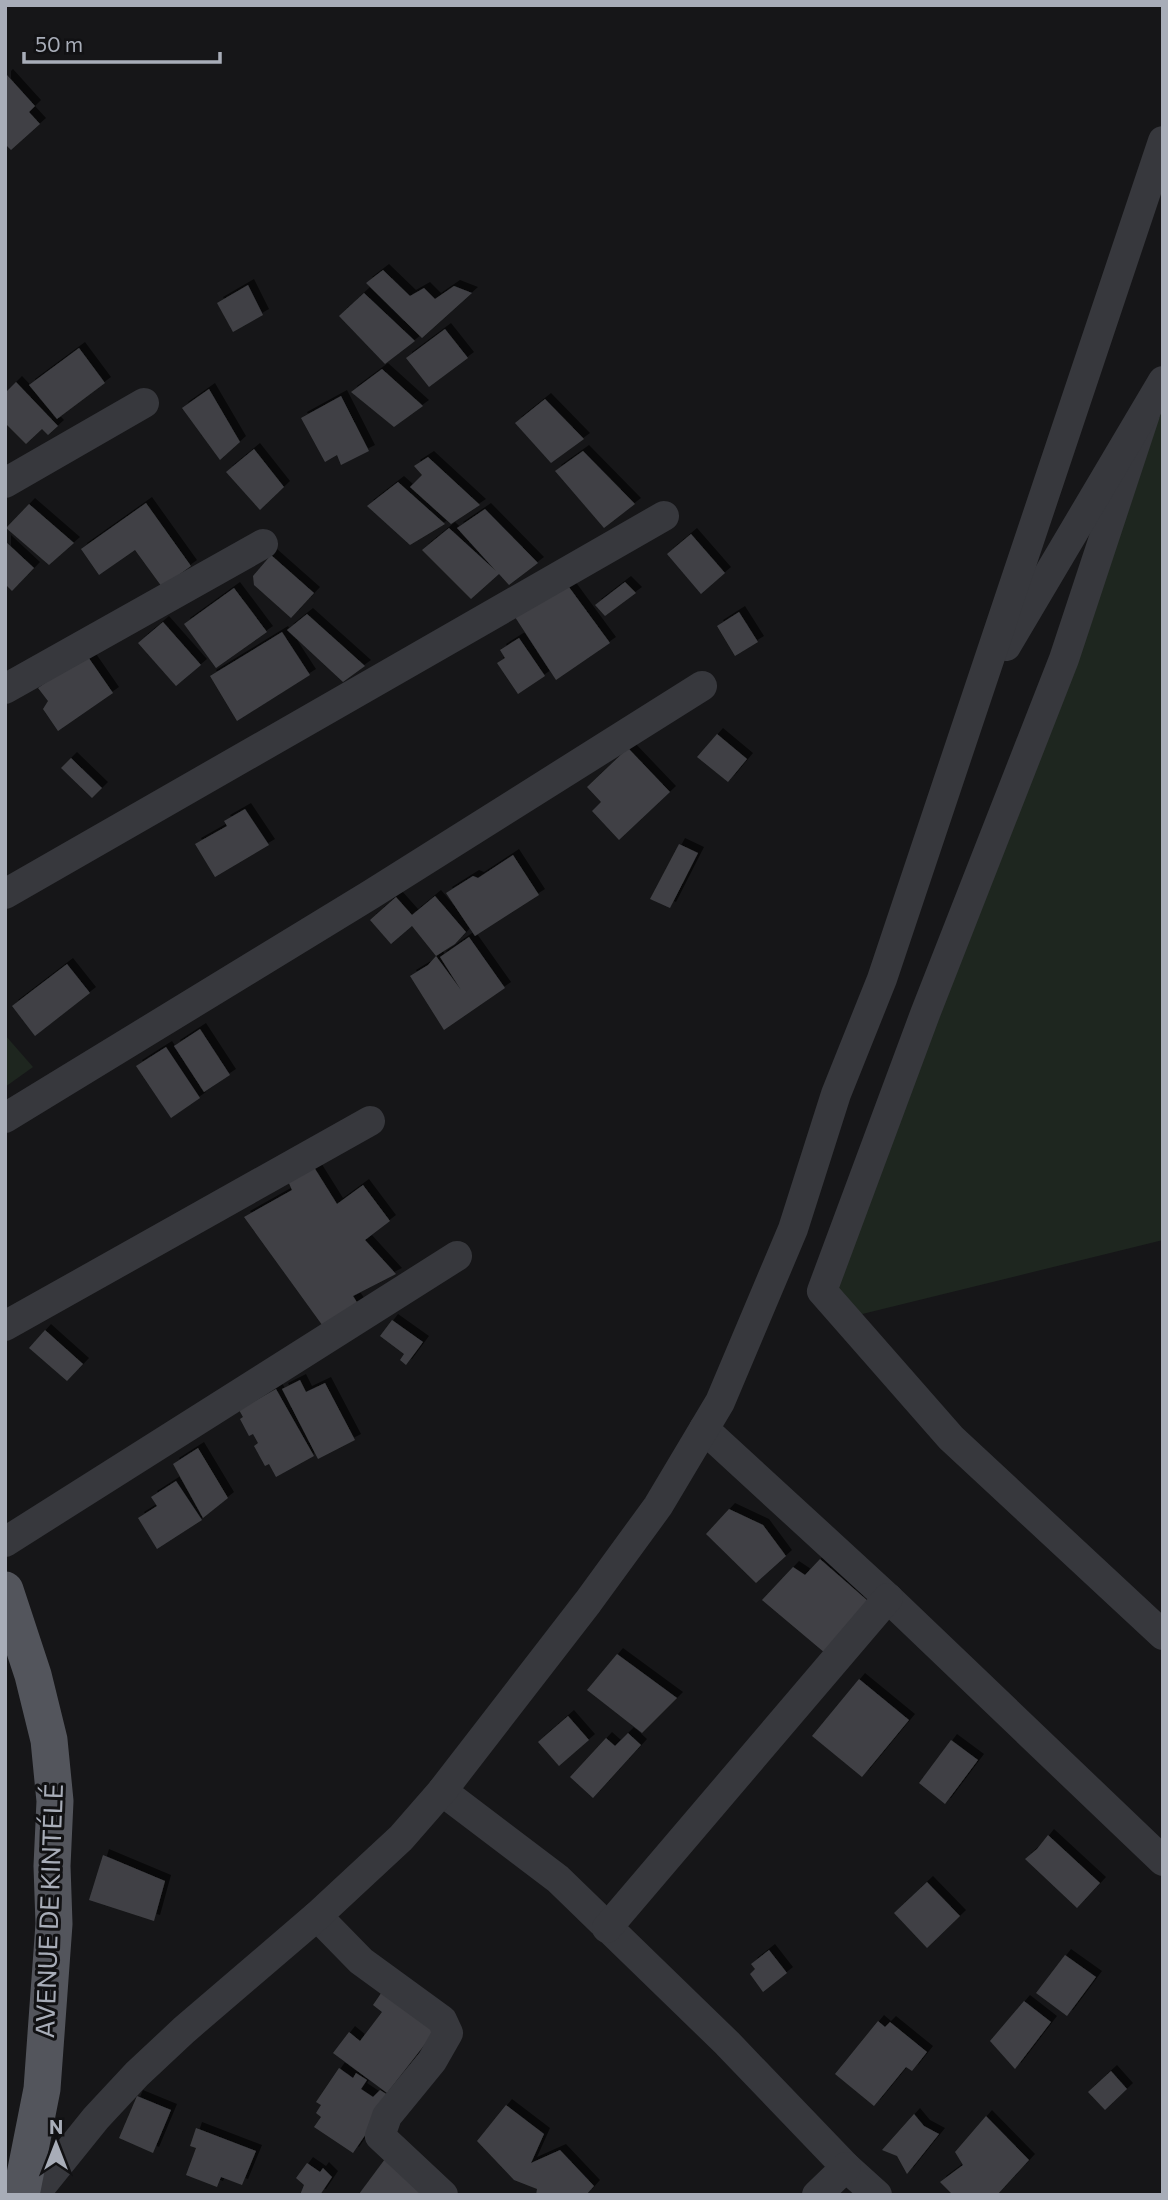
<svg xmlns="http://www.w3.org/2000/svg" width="1168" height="2200" font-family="Commissioner,sans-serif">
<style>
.green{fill:#1e261f}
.building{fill:#404145;filter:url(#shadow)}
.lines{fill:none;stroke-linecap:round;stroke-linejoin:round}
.minor{stroke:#37383d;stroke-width:30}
.major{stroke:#53555c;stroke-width:37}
.labels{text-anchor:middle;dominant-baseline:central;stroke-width:6;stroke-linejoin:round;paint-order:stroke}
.street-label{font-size:26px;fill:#a8adb8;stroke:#111113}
</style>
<defs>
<filter id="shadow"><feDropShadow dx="6" dy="-6" stdDeviation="0" flood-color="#0009"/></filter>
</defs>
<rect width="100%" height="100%" fill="#161618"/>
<g class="green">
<polygon points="1163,383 1163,1240 846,1318 822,1291"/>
<polygon points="5,1035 33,1067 5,1087"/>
</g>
<g class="building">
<polygon points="7,75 35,106 29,112 40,124 11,150 5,144 5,77"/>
<polygon points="383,270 410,296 424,288 435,299 454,286 472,293 422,338 366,283"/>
<polygon points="248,285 263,315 233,332 217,303"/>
<polygon points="364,293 415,341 385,364 339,316"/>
<polygon points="445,329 468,358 429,387 406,358"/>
<polygon points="79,348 105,383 57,419 29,385"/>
<polygon points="382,369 423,406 394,427 351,392"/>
<polygon points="16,382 58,426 48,435 42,429 26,444 5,423 5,393"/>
<polygon points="209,389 240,442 220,460 182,408"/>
<polygon points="341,396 369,451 341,465 337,455 325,462 301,418"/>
<polygon points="545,399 584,439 551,463 515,423"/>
<polygon points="254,449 284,487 260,510 226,472"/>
<polygon points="583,451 635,504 604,528 555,471"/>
<polygon points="428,457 480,505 451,524 410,487 422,475 414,466"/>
<polygon points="398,482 445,524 410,545 367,506"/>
<polygon points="146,503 191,566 162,587 135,550 99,575 81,549"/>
<polygon points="29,504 74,543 49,565 6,528"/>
<polygon points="485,509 538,563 509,585 499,574 471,599 422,550 449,528 496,571 457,528"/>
<polygon points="691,534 725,573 701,594 667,554"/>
<polygon points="5,541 34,568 12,591 5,584"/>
<polygon points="271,555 314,593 291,618 254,585 253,576"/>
<polygon points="625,582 636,593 605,616 595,605"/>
<polygon points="566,583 610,643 556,680 515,617"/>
<polygon points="234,588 267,632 216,668 184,624"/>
<polygon points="739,612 758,642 735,656 717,626"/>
<polygon points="307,614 365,666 343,682 287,630"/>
<polygon points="163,622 201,665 176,686 138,643"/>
<polygon points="282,632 310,675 237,721 210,676"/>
<polygon points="519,638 545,676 518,694 497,663 505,658 500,650"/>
<polygon points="86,654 113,693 58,731 43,709 48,701 38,688"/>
<polygon points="717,734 747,759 728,782 697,757"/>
<polygon points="628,748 670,792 619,840 592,811 601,802 587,787"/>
<polygon points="71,758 102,788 92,798 61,768"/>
<polygon points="245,809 269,845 215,877 195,844 227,826 224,821"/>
<polygon points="679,844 698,853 670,908 650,899"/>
<polygon points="513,855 539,895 475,936 446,893 473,876 478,878"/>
<polygon points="435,896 466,932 455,944 436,956 461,990 440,957 469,937 505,988 444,1030 410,976 428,965 436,956 412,926 391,944 370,920 396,897 412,915"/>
<polygon points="67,964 90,993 35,1036 12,1006"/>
<polygon points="200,1029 230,1075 204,1092 174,1046"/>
<polygon points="166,1047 200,1098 171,1118 136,1066"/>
<polygon points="312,1164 337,1204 363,1185 390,1221 365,1240 396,1274 353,1296 360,1307 325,1329 244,1217 292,1190 287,1179"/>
<polygon points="392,1320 423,1342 406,1365 400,1360 404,1354 380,1336"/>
<polygon points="45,1330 83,1364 67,1381 29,1348"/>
<polygon points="300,1380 306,1392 325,1383 355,1440 318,1459 282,1389"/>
<polygon points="276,1389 314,1456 276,1477 269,1464 265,1466 254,1446 258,1443 253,1434 249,1436 240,1419 243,1417 239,1410"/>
<polygon points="198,1448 228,1498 203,1518 173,1464"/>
<polygon points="176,1481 202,1520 157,1549 138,1518 157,1506 151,1497"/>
<polygon points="729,1509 763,1525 786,1556 756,1583 706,1534"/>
<polygon points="820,1559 868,1601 825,1653 762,1600 793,1567 805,1575"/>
<polygon points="617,1654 677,1698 642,1733 587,1690"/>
<polygon points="859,1679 909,1720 862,1777 812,1736"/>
<polygon points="568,1716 589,1740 559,1766 538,1742"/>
<polygon points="628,1733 641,1745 593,1798 570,1777 606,1738 615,1746"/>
<polygon points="951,1740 978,1760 945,1804 919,1783"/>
<polygon points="1048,1835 1100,1883 1077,1908 1025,1859 1037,1849"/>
<polygon points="103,1855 165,1881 154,1921 89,1900"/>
<polygon points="927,1882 960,1916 927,1948 894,1913"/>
<polygon points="769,1950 787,1973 763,1992 750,1974 755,1969 751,1964"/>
<polygon points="1065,1955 1096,1977 1067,2016 1036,1993"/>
<polygon points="386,1986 439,2026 387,2093 333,2053 349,2032 360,2041 382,2012 373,2005"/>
<polygon points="1024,2001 1051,2022 1015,2069 990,2041"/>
<polygon points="878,2021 885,2027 890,2022 927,2052 912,2071 906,2067 874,2106 835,2074"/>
<polygon points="339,2068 353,2078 356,2073 367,2080 361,2089 373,2097 380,2090 391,2097 353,2153 314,2127 321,2117 316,2113 321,2105 316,2102"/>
<polygon points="1111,2071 1127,2089 1105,2110 1088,2092"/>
<polygon points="137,2096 171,2110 153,2153 119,2138"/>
<polygon points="506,2105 544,2134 531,2163 560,2150 594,2186 586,2195 536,2195 537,2189 514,2180 477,2141"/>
<polygon points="914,2114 924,2126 939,2134 907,2174 897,2156 882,2150"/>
<polygon points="986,2116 1029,2160 997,2195 953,2195 940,2182 963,2165 955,2152"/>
<polygon points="196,2128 256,2151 242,2185 221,2177 217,2187 186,2175 196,2148 190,2146"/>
<polygon points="385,2159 429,2195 359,2194"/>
<polygon points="307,2163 320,2172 323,2168 332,2177 320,2195 300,2195 304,2185 296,2178"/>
</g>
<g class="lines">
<g class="minor">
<polyline points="1145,414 1064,659 925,1014 822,1291 951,1438 1163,1635"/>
<polyline points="5,483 144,403"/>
<polyline points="1006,646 1163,381"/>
<polyline points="5,689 263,544"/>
<polyline points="5,894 664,516"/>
<polyline points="5,1118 370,895 702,686"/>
<polyline points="5,1326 370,1121"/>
<polyline points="704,1429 888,1598 1163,1861"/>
<polyline points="5,1542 457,1256"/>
<polyline points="442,1791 558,1879 727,2043 846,2167 877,2195"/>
<polyline points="317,1916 361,1961 442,2020 448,2033 432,2061 387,2116 380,2136 443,2195"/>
<polyline points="607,1928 888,1598"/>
<polyline points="34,2195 96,2118 137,2074 184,2030 317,1916 401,1838 442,1791 588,1602 658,1506 720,1402 793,1229 836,1094 882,979 1163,141"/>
<polyline points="817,2195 846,2167"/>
</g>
<polyline class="major" points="5,1590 33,1675 49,1740 55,1801 52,1866 54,1924 42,2089 21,2195"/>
</g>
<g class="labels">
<g class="street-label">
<text transform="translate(48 1911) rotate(-88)">AVENUE DE KINTÉLÉ</text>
</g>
</g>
<rect width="1168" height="2200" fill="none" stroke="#a8adb8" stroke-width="14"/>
<g transform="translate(56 2144)" stroke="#111113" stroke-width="5" paint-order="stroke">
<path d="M0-5L12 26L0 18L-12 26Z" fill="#a8adb8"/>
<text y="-10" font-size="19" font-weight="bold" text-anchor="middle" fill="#a8adb8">N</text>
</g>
<path d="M24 52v10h196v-10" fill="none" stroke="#a8adb8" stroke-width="3.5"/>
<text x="35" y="52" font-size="21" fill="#a8adb8" stroke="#111113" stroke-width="5" paint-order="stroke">50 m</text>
</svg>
